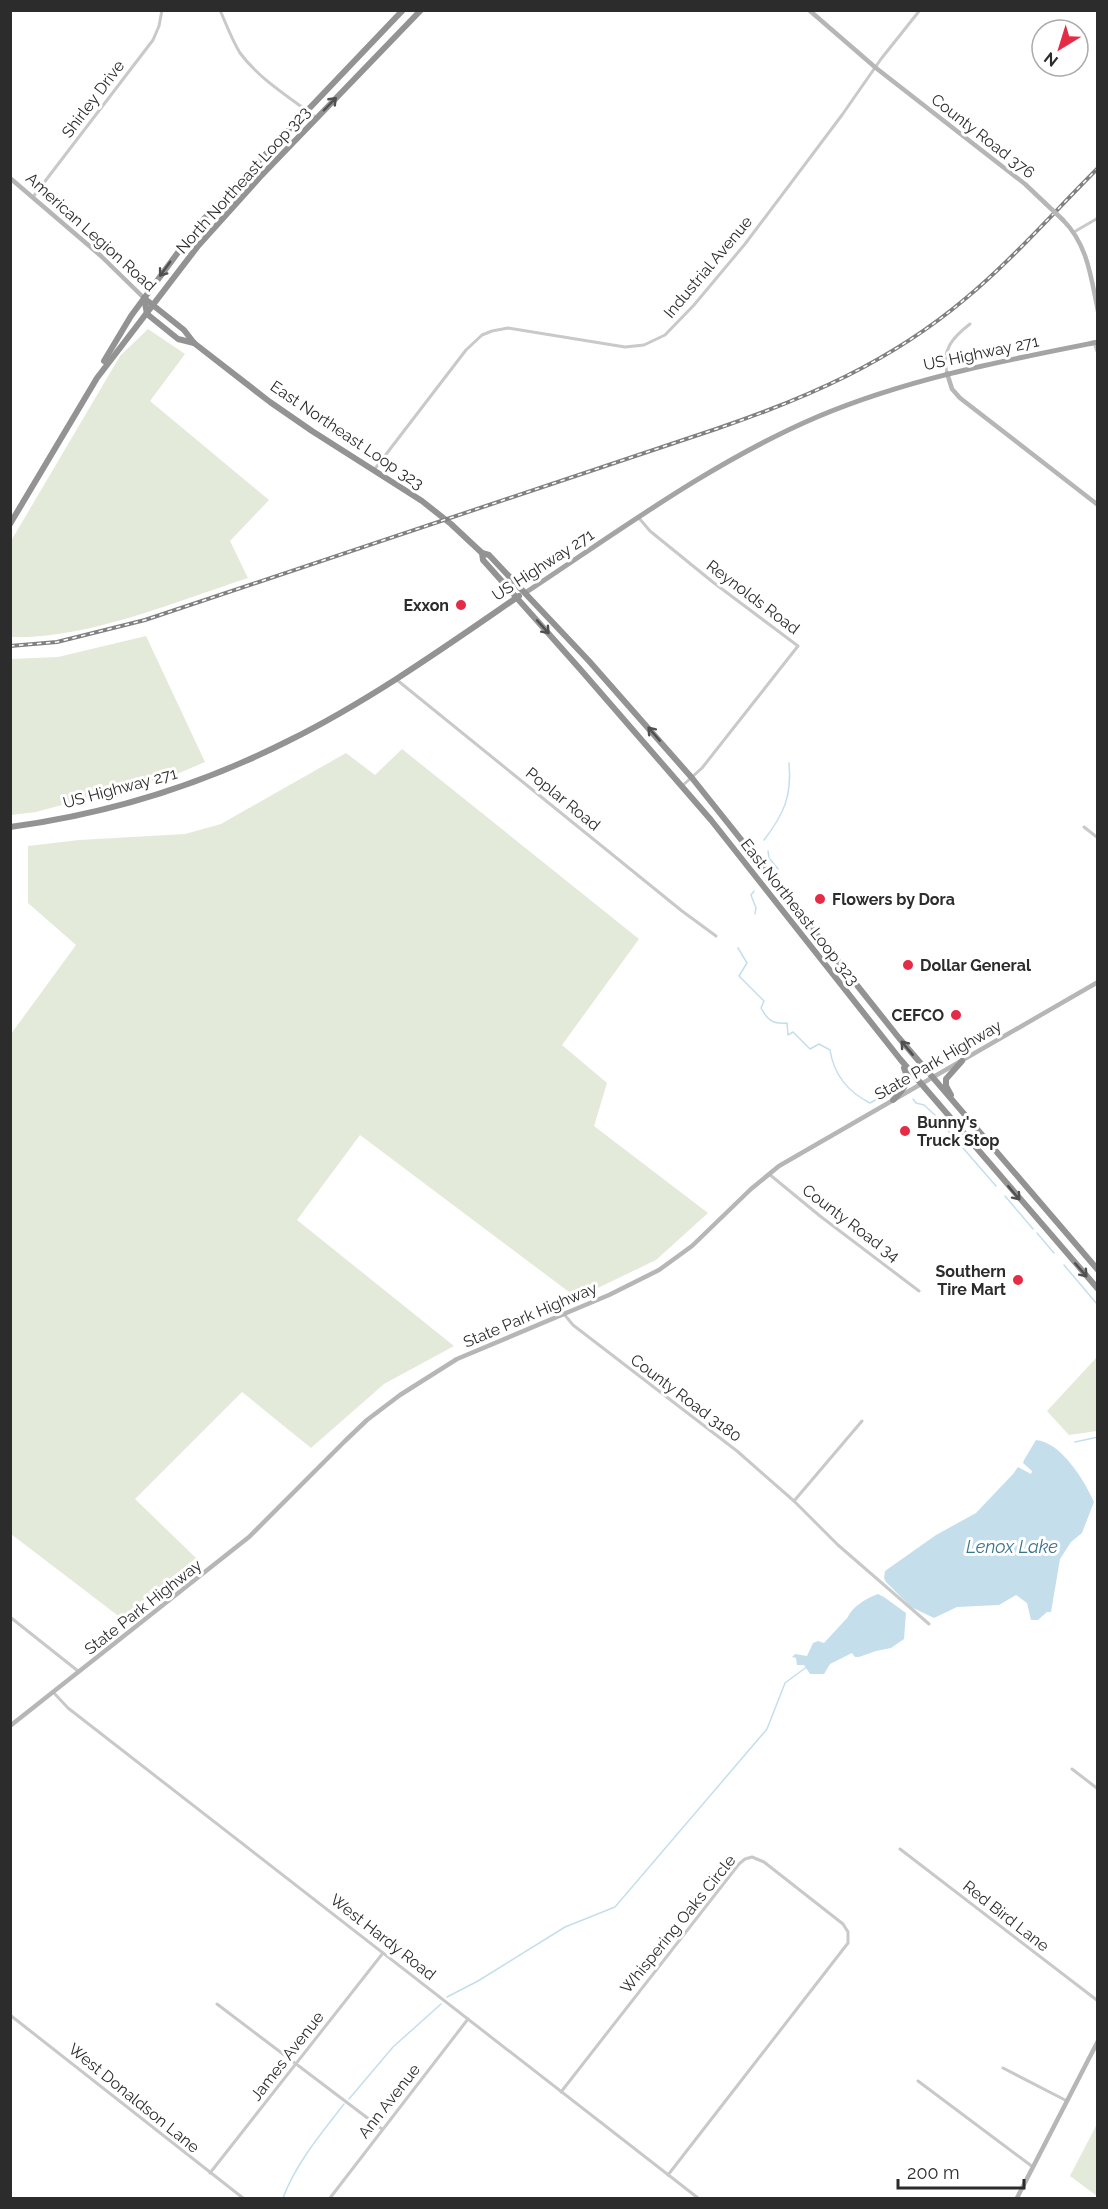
<svg xmlns="http://www.w3.org/2000/svg" width="1108" height="2209" font-family="Raleway,sans-serif">
<style>
.green{fill:#e3ead9}
.water{fill:#c4dfeb}
.lines{fill:none;stroke-linecap:round;stroke-linejoin:round}
.stream{stroke:#c4dfeb;stroke-width:1.5}
.street{stroke:#c9c9c9;stroke-width:3}
.secondary{stroke:#b6b6b6;stroke-width:4.5}
.primary{stroke:#a4a4a4;stroke-width:5}
.highway{stroke:#939393;stroke-width:6}
.rail-casing{stroke:#818181;stroke-width:4}
.rail{stroke:#fff;stroke-width:1.5;stroke-dasharray:4.5;stroke-linecap:butt}
.secondary-bridge{stroke:#b6b6b6;stroke-width:4.5}
.oneway{stroke:#505050}
.poi-dot{fill:#e62b47;stroke:#fff;stroke-width:2}
.labels{text-anchor:middle;dominant-baseline:central;stroke-width:6;stroke-linejoin:round;paint-order:stroke}
.street-label{font-size:16px;fill:#2c2c2c;stroke:#fff}
.poi-label{font-size:16px;font-weight:bold;fill:#2c2c2c;stroke:#fff;text-anchor:end}
.water-label{font-size:18px;font-style:italic;fill:#3a738e;stroke:#fff}
</style>
<rect width="100%" height="100%" fill="#fff"/>
<g class="green">
<path d="M148 329 185 354 150 401 269 500 230 541 248 578C177 601 85 640 11 637V541L120 356Z"/>
<polygon points="146,636 205,762 177,774 36,812 11,815 11,659 58,657"/>
<polygon points="402,749 639,939 562,1045 607,1083 594,1126 708,1213 656,1260 577,1298 360,1135 297,1220 454,1346 384,1384 311,1448 242,1392 135,1499 196,1558 121,1618 11,1534 11,1034 76,945 28,903 28,846 79,840 185,834 221,824 346,753 375,775"/>
<polygon points="1097,1357 1097,1431 1069,1435 1047,1411"/>
<polygon points="1097,2124 1097,2196 1070,2176"/>
</g>
<g class="water">
<path d="M1036 1440C1061 1442 1085 1481 1094 1502L1082 1533 1071 1542 1060 1559 1051 1612H1047L1038 1620H1031L1027 1603 1016 1595 999 1605 957 1607 934 1618 911 1607 886 1582 884 1578 885 1571 936 1535 976 1513 1013 1474 1018 1467 1031 1474 1032 1471 1023 1463 1024 1460Z"/>
<path d="M878 1594 884 1597 906 1613 904 1639 891 1648 876 1651 859 1657H855L852 1653 830 1664 824 1674H810L804 1665H797L796 1658 792 1657 795 1654 807 1656 813 1643 818 1641 824 1643 848 1617C852 1607 868 1597 878 1594Z"/>
</g>
<g class="lines">
<g class="stream">
<path d="M764 840C784 814 792 796 789 763"/>
<polyline points="768,851 769,858 778,869"/>
<polyline points="754,891 751,895 756,908 755,914"/>
<path d="M738 948 747 963 739 976 764 1001 761 1008C768 1021 773 1024 787 1023L788 1035 793 1032 810 1049 819 1044 830 1050C834 1075 848 1092 870 1103L892 1091 900 1084"/>
<polyline points="913,1099 916,1103 924,1105 935,1115"/>
<polyline points="943,1125 996,1186"/>
<polyline points="1005,1196 1033,1229"/>
<polyline points="1037,1233 1054,1253"/>
<polyline points="1064,1265 1097,1304"/>
<polyline points="1075,1442 1098,1437"/>
<polyline points="447,1997 478,1981 565,1927 615,1907 767,1729 785,1683 808,1666"/>
<polyline points="349,2099 393,2047 441,2004"/>
<path d="M283 2198C296 2163 321 2134 344 2104"/>
</g>
<g class="street">
<path d="M220 10C226 24 232 40 240 53 259 79 291 98 315 117"/>
<polyline points="33,197 153,40 159,26 162,10"/>
<polyline points="1074,232 1098,218"/>
<polyline points="1094,343 1098,354"/>
<path d="M947 373C941 350 953 337 970 324"/>
<polyline points="374,470 466,350 482,335 492,331 508,328 625,347 644,345 665,335 694,305 745,244 842,115 881,59 920,10"/>
<polyline points="639,518 650,531 714,583 798,646 702,768 682,786"/>
<polyline points="397,680 682,911 716,936"/>
<polyline points="1084,827 1098,838"/>
<polyline points="769,1174 820,1216 919,1291"/>
<polyline points="564,1314 573,1325 737,1451 794,1501 838,1545 929,1624"/>
<polyline points="794,1501 862,1421"/>
<polyline points="10,1617 78,1671"/>
<polyline points="54,1693 68,1708 698,2198"/>
<polyline points="1072,1769 1098,1789"/>
<polyline points="900,1849 1098,2001"/>
<polyline points="217,2004 382,2129"/>
<polyline points="10,2015 243,2198"/>
<polyline points="1003,2068 1067,2101"/>
<polyline points="918,2081 1033,2167"/>
<polyline points="561,2092 739,1864 745,1859 752,1857 764,1862 843,1924 848,1932 848,1943 668,2175"/>
<polyline points="210,2173 383,1953"/>
<polyline points="330,2198 468,2019"/>
</g>
<g class="secondary">
<polyline points="809,10 876,68 1025,184 1045,203"/>
<polyline points="10,178 101,256 144,298"/>
<path d="M1063 220C1088 245 1091 278 1098 311"/>
<polyline points="947,373 952,389 960,398 1098,505"/>
<polyline points="10,1726 249,1537 345,1441 367,1420 400,1395 457,1359 609,1295 659,1270 692,1246 751,1189 779,1166 1098,982"/>
<polyline points="1017,2198 1098,2041"/>
</g>
<path class="primary" d="M525 593C619 531 712 462 817 417 907 379 1002 361 1098 342"/>
<g class="highway">
<polyline points="144,298 184,330 194,343 270,402 312,431 422,501 451,524 482,553 489,555 589,661 692,778 899,1038 1098,1270"/>
<polyline points="144,298 147,314 178,339 194,343"/>
<polyline points="104,361 131,316 199,224 403,10"/>
<polyline points="10,524 97,378 198,246 260,177 421,10"/>
<polyline points="482,553 483,560 580,669 711,820 900,1059 1098,1289"/>
<path d="M10 827C107 814 201 785 288 741 369 701 445 647 519 596"/>
<polyline points="951,1095 946,1086 946,1079 962,1061"/>
<path d="M893 1100C903 1090 911 1083 904 1068"/>
</g>
<defs>
<path id="rail" d="M10 646 57 642 145 620 716 429C807 398 890 362 965 299 1012 260 1054 212 1098 168"/>
</defs>
<use href="#rail" class="rail-casing"/>
<use href="#rail" class="rail"/>
<polyline class="secondary-bridge" points="1045,203 1063,220"/>
</g>
<defs><path id="oneway-shaft" d="M-6 0H5M1.5-3L5.5 0L1.5 3" fill="none" stroke-width="1.6" stroke-linecap="round" stroke-linejoin="round" transform="scale(1.5)"/></defs>
<g class="oneway">
<use href="#oneway-shaft" transform="translate(330 104) rotate(-46)"/>
<use href="#oneway-shaft" transform="translate(165 269) rotate(126)"/>
<use href="#oneway-shaft" transform="translate(543 627) rotate(48)"/>
<use href="#oneway-shaft" transform="translate(654 734) rotate(-131)"/>
<use href="#oneway-shaft" transform="translate(907 1048) rotate(-130)"/>
<use href="#oneway-shaft" transform="translate(1014 1193) rotate(50)"/>
<use href="#oneway-shaft" transform="translate(1081 1270) rotate(49)"/>
</g>
<g class="poi-dot">
<circle cx="461" cy="605" r="6"/>
<circle cx="820" cy="899" r="6"/>
<circle cx="908" cy="965" r="6"/>
<circle cx="956" cy="1015" r="6"/>
<circle cx="905" cy="1131" r="6"/>
<circle cx="1018" cy="1280" r="6"/>
</g>
<g class="labels">
<g class="street-label">
<text transform="translate(93 99) rotate(-53)">Shirley Drive</text>
<text transform="translate(983 136) rotate(38)">County Road 376</text>
<text transform="translate(243 180) rotate(-48)">North Northeast Loop 323</text>
<text transform="translate(91 232) rotate(42)">American Legion Road</text>
<text transform="translate(708 267) rotate(-50)">Industrial Avenue</text>
<text transform="translate(981 353) rotate(-12)">US Highway 271</text>
<text transform="translate(347 435) rotate(34)">East Northeast Loop 323</text>
<text transform="translate(543 565) rotate(-33)">US Highway 271</text>
<text transform="translate(753 597) rotate(37)">Reynolds Road</text>
<text transform="translate(120 788) rotate(-15)">US Highway 271</text>
<text transform="translate(563 799) rotate(39)">Poplar Road</text>
<text transform="translate(800 912) rotate(52)">East Northeast Loop 323</text>
<text transform="translate(938 1060) rotate(-30)">State Park Highway</text>
<text transform="translate(851 1223) rotate(37)">County Road 34</text>
<text transform="translate(530 1315) rotate(-23)">State Park Highway</text>
<text transform="translate(686 1398) rotate(37)">County Road 3180</text>
<text transform="translate(143 1607) rotate(-38)">State Park Highway</text>
<text transform="translate(1006 1916) rotate(38)">Red Bird Lane</text>
<text transform="translate(678 1924) rotate(-51)">Whispering Oaks Circle</text>
<text transform="translate(383 1937) rotate(38)">West Hardy Road</text>
<text transform="translate(287 2056) rotate(-52)">James Avenue</text>
<text transform="translate(134 2098) rotate(39)">West Donaldson Lane</text>
<text transform="translate(389 2101) rotate(-52)">Ann Avenue</text>
</g>
<g class="poi-label">
<text x="449" y="605">Exxon</text>
<text x="832" y="899" text-anchor="start">Flowers by Dora</text>
<text x="920" y="965" text-anchor="start">Dollar General</text>
<text x="944" y="1015">CEFCO</text>
<text x="917" y="1122" text-anchor="start">Bunny's<tspan x="917" dy="18">Truck Stop</tspan></text>
<text x="1006" y="1271">Southern<tspan x="1006" dy="18">Tire Mart</tspan></text>
</g>
<g class="water-label">
<text x="1012" y="1546">Lenox Lake</text>
</g>
</g>
<rect width="1108" height="2209" fill="none" stroke="#2c2c2c" stroke-width="24"/>
<g transform="translate(1060 48) rotate(218)"><circle r="28" fill="#ffffff" stroke="#ababab" stroke-width="1.5"/>
<path d="M0-4.5L10 22L0 15L-10 22Z" fill="#e62b47"/>
<text y="-9" font-size="16" font-weight="bold" text-anchor="middle" fill="#2c2c2c">N</text>
</g>
<path d="M898 2179v9h126v-9" fill="none" stroke="#2c2c2c" stroke-width="3"/>
<text x="907" y="2179" font-size="18" fill="#2c2c2c" stroke="#ffffff" stroke-width="4.5" paint-order="stroke">200 m</text>
</svg>
